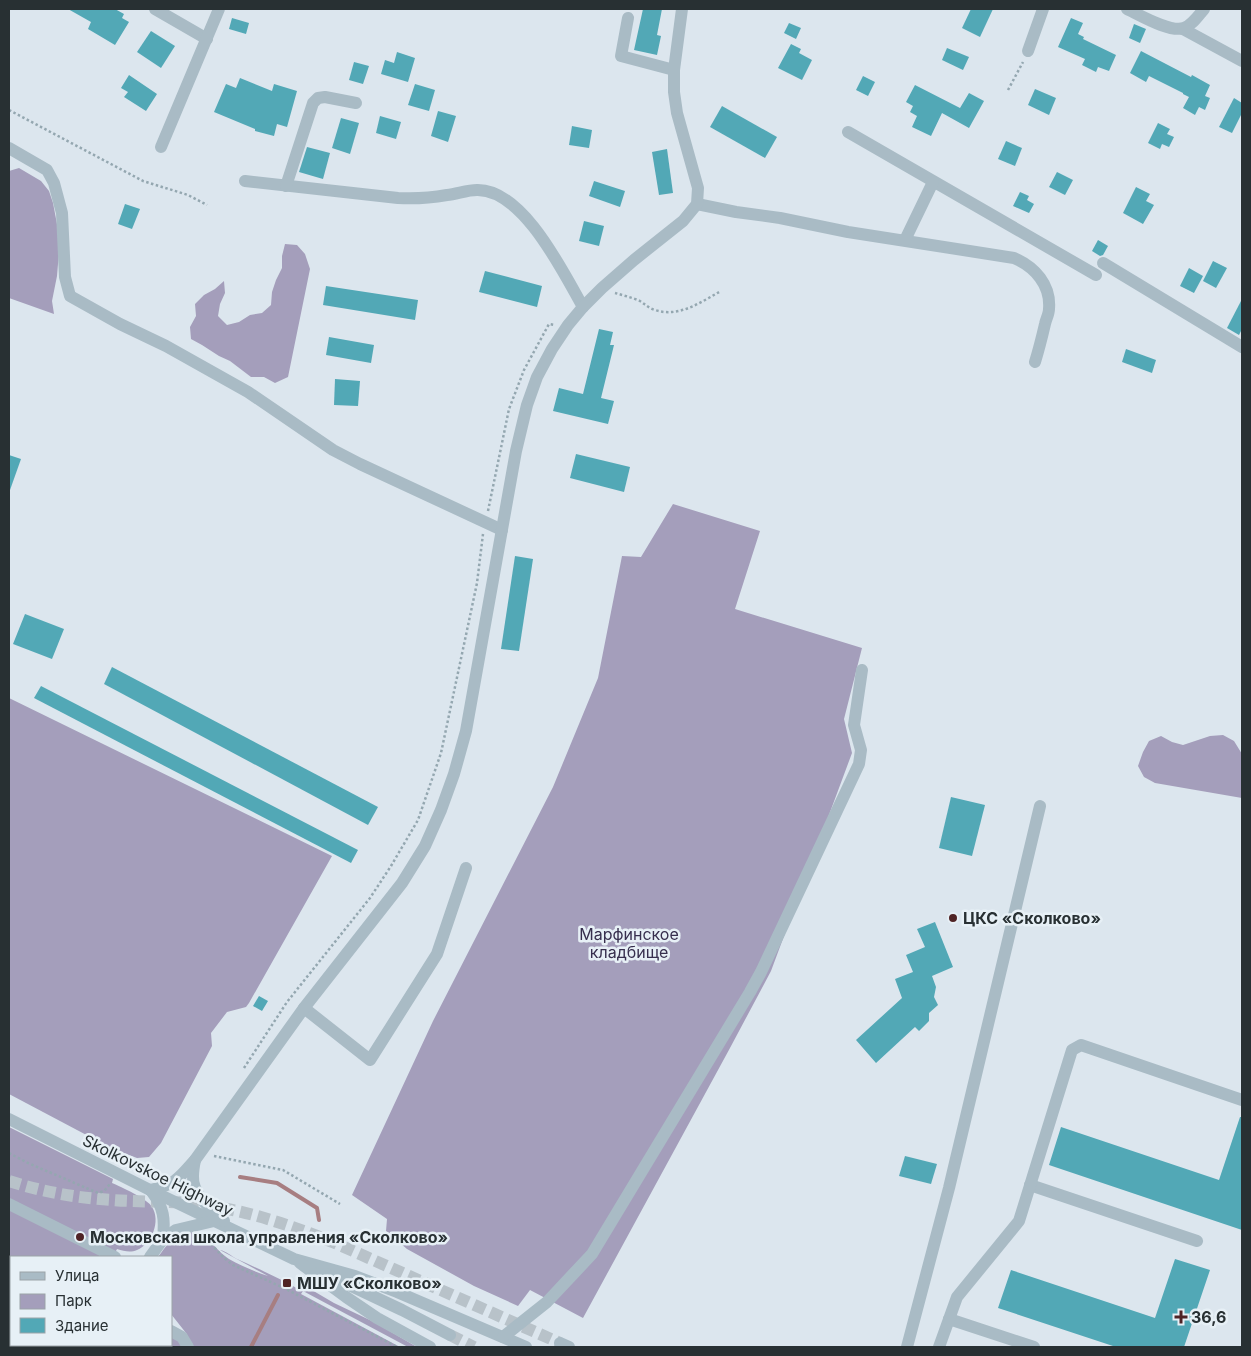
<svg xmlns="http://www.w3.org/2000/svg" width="1251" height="1356" font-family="Inter,sans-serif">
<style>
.green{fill:#a49ebb}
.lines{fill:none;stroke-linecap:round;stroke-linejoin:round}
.stream{stroke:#a77e81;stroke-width:4}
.building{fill:#52a8b6}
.minor-tunnel{stroke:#b8c2c9;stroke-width:12;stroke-dasharray:12 6;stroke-linecap:butt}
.path{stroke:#94a7b0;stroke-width:2.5;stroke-dasharray:2.5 2.5;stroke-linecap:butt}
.minor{stroke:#a9bbc5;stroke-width:12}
.poi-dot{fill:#4f2325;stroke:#e7f0f6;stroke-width:2}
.labels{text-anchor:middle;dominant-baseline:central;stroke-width:5;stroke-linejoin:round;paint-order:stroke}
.poi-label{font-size:16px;font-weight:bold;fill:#283033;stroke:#e7f0f6;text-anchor:start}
.park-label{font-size:16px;fill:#372f4e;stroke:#e7f0f6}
.street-label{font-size:16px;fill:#283033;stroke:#e7f0f6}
</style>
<rect width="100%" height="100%" fill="#dce6ee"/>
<g class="green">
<polygon points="19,168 41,181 49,191 53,203 60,240 57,276 52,301 54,314 9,298 9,171"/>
<polygon points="285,244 297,245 305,254 310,269 288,377 275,383 264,377 251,377 230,361 219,356 202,345 191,339 190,327 196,316 195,304 204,295 215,289 224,281 225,293 220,304 218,316 227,325 239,322 250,315 262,313 271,305 272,292 276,280 282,268 282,256"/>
<polygon points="673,504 760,531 735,609 862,648 844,719 852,753 771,971 730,1048 583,1318 530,1290 518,1306 474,1286 407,1249 386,1231 387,1219 352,1195 433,1021 553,787 598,678 622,556 641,557"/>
<polygon points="9,698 332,856 249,1003 246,1007 227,1012 211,1033 212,1046 161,1143 149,1157 137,1158 111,1148 9,1094"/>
<polygon points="1223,735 1234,741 1242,754 1242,798 1155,783 1144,777 1138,766 1143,752 1149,741 1161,736 1172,742 1183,745 1210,736"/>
<path d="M9 1127 113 1179 112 1183C121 1187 148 1199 152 1207 161 1221 152 1244 137 1250 130 1253 124 1251 117 1249L115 1253 9 1200Z"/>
<polygon points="9,1208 100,1254 99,1257 11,1257 11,1269 9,1267"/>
<path d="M188 1232C208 1233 214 1249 229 1259 241 1266 256 1272 268 1276L220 1250C226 1251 231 1256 237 1259 259 1269 281 1279 302 1291L305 1286 334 1303 374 1322 417 1347H408L303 1291 301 1294 400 1347H193L186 1333 171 1314V1257H158C168 1244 171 1237 188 1232Z"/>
<polygon points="171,1337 179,1341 183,1347 125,1347 124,1345 171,1345"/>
</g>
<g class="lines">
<g class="stream">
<polyline points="240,1177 277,1183 317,1208 319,1220"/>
<polyline points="251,1347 278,1295"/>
</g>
</g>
<g class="building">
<polygon points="68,9 115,9 124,14 122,18 129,22 115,45 88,29 91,22"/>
<polygon points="643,9 662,9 657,35 661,36 657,55 634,50"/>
<polygon points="971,9 993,9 980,37 962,28"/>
<polygon points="232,18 249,23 246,34 229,29"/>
<polygon points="1071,18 1083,23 1078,34 1084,37 1083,39 1116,55 1109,71 1098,67 1096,72 1082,65 1085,59 1058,47"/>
<polygon points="789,23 801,28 796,39 784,33"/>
<polygon points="1134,24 1146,29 1140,43 1129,38"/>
<polygon points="151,31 175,46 161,68 137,52"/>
<polygon points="791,44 801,49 799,53 812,60 802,80 778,68"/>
<polygon points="947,48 969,57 963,70 942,60"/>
<polygon points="1141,51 1191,77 1192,75 1210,85 1205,96 1210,98 1205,110 1199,107 1195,115 1183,108 1189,97 1183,94 1183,93 1149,76 1146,82 1130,73"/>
<polygon points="397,52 415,58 408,82 381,74 385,60 394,63"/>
<polygon points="354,62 369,66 363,84 349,80"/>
<polygon points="129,75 157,94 146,111 124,97 128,92 121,88"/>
<polygon points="863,76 875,82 868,96 856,90"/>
<polygon points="240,78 272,91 274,84 297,91 287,127 277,124 274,136 255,131 255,129 214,112 226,84 236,88"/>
<polygon points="415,84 435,90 429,111 408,105"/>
<polygon points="915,85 960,108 969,93 984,101 969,128 942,113 931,136 912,127 917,116 910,112 913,106 906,102"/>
<polygon points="1035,89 1056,98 1049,115 1028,105"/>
<polygon points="1234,98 1242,103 1242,113 1232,133 1219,127"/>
<polygon points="722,106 777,137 765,158 710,127"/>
<polygon points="438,111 456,116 448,142 431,136"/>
<polygon points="380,116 401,122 396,139 376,133"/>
<polygon points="341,118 359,123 350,154 332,148"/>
<polygon points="1158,123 1170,129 1167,134 1174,137 1169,147 1162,144 1160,149 1148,143"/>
<polygon points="572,126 592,130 589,148 569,145"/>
<polygon points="1006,141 1022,148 1015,166 998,159"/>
<polygon points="307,147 330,153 323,179 299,172"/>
<polygon points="667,149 673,193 659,195 652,152"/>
<polygon points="1057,172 1073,180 1065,195 1049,187"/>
<polygon points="594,181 625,191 620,207 589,196"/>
<polygon points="1136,187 1150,194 1146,201 1154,205 1143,224 1123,213"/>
<polygon points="1020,192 1029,196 1027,200 1034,204 1029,213 1013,206"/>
<polygon points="125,204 140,209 132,229 118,224"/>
<polygon points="584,221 604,226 599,246 579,241"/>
<polygon points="1098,240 1108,246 1103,255 1100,256 1092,251"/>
<polygon points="1213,261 1227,268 1216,288 1203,281"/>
<polygon points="1189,268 1203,276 1194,293 1180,286"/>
<polygon points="485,271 542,286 537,307 479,292"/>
<polygon points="326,286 418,300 415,320 323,305"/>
<polygon points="1242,299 1242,329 1239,335 1227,328"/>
<polygon points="599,329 613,332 610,345 614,345 601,398 614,401 608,424 553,411 559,388 583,394"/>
<polygon points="329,337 374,345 371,363 326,355"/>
<polygon points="1126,349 1156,360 1152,373 1122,362"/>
<polygon points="335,379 360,381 358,406 334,405"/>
<polygon points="576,454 630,467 624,492 570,478"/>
<polygon points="9,455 21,459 10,490 9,490"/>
<polygon points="515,556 533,559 519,651 501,649"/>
<polygon points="25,614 64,629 52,659 13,644"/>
<polygon points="112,667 378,807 368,825 104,684"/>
<polygon points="41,686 358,850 351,863 34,698"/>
<polygon points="951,797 985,805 972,856 939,848"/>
<polygon points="935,922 953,967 932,976 936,987 934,997 938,1005 929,1013 929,1021 919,1031 915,1027 876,1063 856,1040 902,998 895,979 913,972 906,955 925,947 917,929"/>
<polygon points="259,996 268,1001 262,1011 253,1006"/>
<polygon points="1240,1117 1242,1117 1242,1230 1049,1165 1061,1127 1219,1180"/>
<polygon points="905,1156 937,1164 931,1184 899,1176"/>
<polygon points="1175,1259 1210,1270 1184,1347 1116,1347 998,1308 1011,1270 1155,1318"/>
</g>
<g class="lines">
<g class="minor-tunnel">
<path d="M9 1181C43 1192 77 1198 113 1200 138 1202 164 1201 189 1203 240 1208 288 1224 335 1243L560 1343"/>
<polyline points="450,1335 474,1347"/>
</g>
<g class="path">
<polyline points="1008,90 1023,62"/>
<polyline points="9,110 143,181 188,195 207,205"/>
<path d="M615 293C622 295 630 297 638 300 644 303 648 308 655 310 679 318 701 302 721 291"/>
<polyline points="488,511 509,409 524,370 549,324 555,325"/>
<polyline points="244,1068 287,1002 370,898 391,866 418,820 441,753 477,583 483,534"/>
<polyline points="9,1153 28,1163 98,1193 104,1191 110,1184"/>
<polyline points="214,1156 283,1170 340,1204"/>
<polyline points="211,1244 224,1258 233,1265 284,1288 397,1347"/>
<polyline points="9,1291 11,1294"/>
</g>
<g class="minor">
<polyline points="155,9 207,39"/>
<path d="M1127 9C1140 15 1170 33 1184 28 1192 25 1198 16 1204 9"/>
<polyline points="628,18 621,56 674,70"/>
<polyline points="1183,29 1242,61"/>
<polyline points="1028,51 1043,9"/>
<polyline points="848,132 1096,275"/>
<polyline points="161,147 219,9"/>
<polyline points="9,148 47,170 54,183 62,213 65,277 70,296 120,324 166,346 248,392 333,450 360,464 502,530"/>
<path d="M245 181 398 198C414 199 430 198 447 195 457 194 467 190 477 190 523 189 563 272 583 307"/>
<polyline points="286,186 313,103 318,98 325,97 356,103"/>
<path d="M697 204 736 212 780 218 848 232 1014 258C1035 267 1051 285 1049 309 1049 314 1046 319 1045 324 1042 337 1039 349 1035 362"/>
<polyline points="905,240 933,182"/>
<polyline points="1103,263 1242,347"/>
<polyline points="304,1008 370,1060 437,954 466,868"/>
<polyline points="9,1119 150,1190 294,1259 355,1276 397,1292 526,1347"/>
<path d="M195 1160C194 1165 193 1171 193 1176 192 1195 211 1209 224 1221"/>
<polyline points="1030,1185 1197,1241"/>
<path d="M150 1190C176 1184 178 1179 195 1160L304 1008 402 883 425 846 441 810 454 774 466 731 516 451 527 405 537 377 552 349 568 325 583 307 602 288 634 260 683 221 697 204 698 188 677 113 674 92V70L682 9"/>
<path d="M152 1192C164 1208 165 1219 163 1239"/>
<polyline points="9,1204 115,1257"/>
<polyline points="150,1257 163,1239 176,1230 214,1221"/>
<polyline points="300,1263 346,1297 377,1318 430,1347"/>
<polyline points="326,1274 402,1310 450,1335"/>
<polyline points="9,1275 11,1277"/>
<polyline points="949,1319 1034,1347"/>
<polyline points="171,1331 182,1337 188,1347"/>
<polyline points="503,1337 547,1302 592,1254 750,992 761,972 859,764 861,750 854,725 862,670"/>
<polyline points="560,1343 569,1347"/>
<polyline points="47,1345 49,1347"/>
<polyline points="119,1345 119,1347"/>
<polyline points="89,1347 90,1345"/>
<polyline points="907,1347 949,1188 1040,806"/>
<polyline points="939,1347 957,1297 1019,1221 1072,1050 1081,1045 1242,1100"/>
</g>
</g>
<g class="poi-dot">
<circle cx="953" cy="918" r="5"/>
<circle cx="80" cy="1237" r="5"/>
<rect x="282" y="1278" width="10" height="10" rx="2.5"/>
<path d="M1178.5 1309.5h5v5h5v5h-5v5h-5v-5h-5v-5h5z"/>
</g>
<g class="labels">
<g class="poi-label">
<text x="963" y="918">ЦКС «Сколково»</text>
<text x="90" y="1237">Московская школа управления «Сколково»</text>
<text x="297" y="1283">МШУ «Сколково»</text>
<text x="1191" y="1317">36,6</text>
</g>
<g class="park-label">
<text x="629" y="934">Марфинское<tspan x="629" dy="18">кладбище</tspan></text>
</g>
<g class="street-label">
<text transform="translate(158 1175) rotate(26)">Skolkovskoe Highway</text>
</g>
</g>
<rect width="1251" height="1356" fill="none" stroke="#283033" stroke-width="20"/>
<rect x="10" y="1256" width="162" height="90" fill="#e7f0f6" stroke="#9ba3a8"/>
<rect x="20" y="1272" width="25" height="8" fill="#a9bbc5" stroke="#9ba3a8"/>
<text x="55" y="1281" font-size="15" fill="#283033">Улица</text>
<rect x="20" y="1294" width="25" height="15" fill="#a49ebb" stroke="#9ba3a8"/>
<text x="55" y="1306" font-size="15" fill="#283033">Парк</text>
<rect x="20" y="1318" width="25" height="15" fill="#52a8b6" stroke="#9ba3a8"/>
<text x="55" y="1331" font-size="15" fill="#283033">Здание</text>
</svg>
